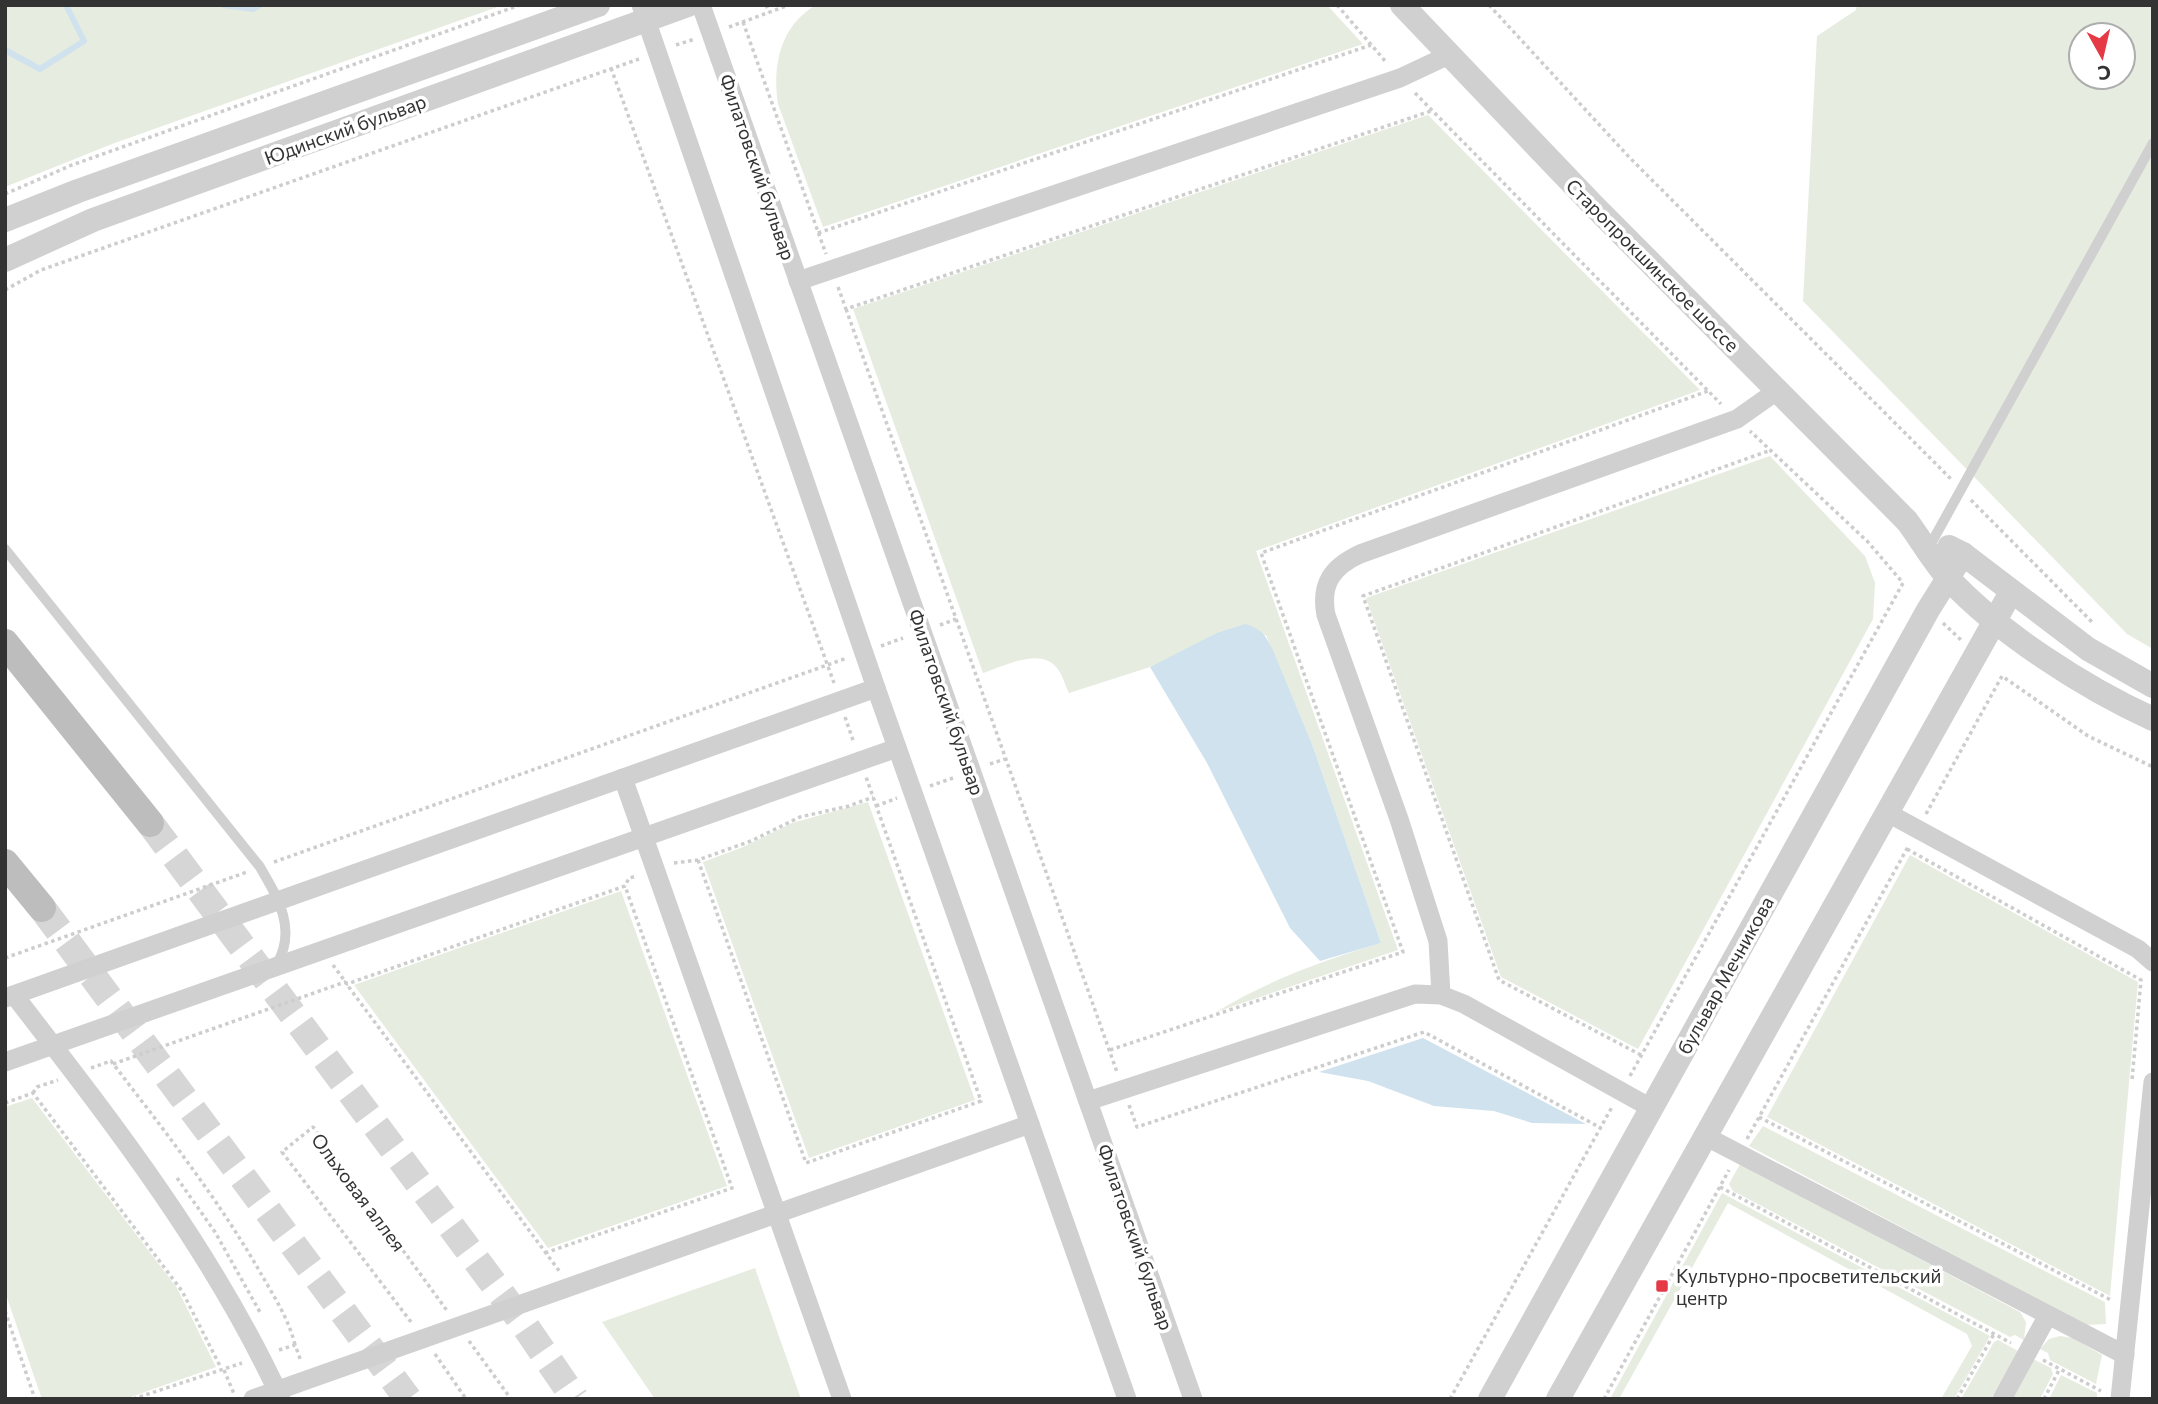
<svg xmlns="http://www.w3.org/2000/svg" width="2158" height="1404" font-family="Commissioner,sans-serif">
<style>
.green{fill:#e6ecdf;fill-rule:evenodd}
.water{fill:#cfe2ee}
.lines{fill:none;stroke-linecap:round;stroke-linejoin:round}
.stream{stroke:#cfe2ee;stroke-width:6}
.secondary-tunnel{stroke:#d6d6d6;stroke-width:28;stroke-dasharray:28 14;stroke-linecap:butt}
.path{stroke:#cdcdcd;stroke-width:3.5;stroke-dasharray:3.5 3.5;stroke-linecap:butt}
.service{stroke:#d0d0d0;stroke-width:10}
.minor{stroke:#d0d0d0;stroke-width:19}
.tertiary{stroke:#d0d0d0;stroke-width:24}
.secondary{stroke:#bdbdbd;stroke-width:28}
.poi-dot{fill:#e63946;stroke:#fff;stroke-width:2.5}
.labels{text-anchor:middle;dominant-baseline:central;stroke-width:7;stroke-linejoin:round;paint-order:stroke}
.street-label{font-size:19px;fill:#333;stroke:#fff}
.poi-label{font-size:19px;fill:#333;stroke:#fff;text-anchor:start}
</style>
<rect width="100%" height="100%" fill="#fff"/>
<g class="green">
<polygon points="5,5 503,5 112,144 5,187"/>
<path d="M816 5H1327L1363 44 823 227 778 104C772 66 780 26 816 5Z"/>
<path d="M1857 5H2153V649L2127 634 1803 301 1817 36 1856 10ZM2081 35H2123V77H2081Z"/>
<path d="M1428 115 1700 390 1256 551 1398 950 1216 1012C1267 981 1324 960 1381 943L1312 744 1266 635 1177 656 1147 668 1069 693C1065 685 1062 674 1057 668 1040 646 1003 667 983 673L853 309Z"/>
<polygon points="1770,456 1865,556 1875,583 1873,619 1638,1049 1501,977 1366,598"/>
<polygon points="868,802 975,1100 809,1158 703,862 743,847 792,823"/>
<polygon points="1910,855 2138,982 2110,1296 1767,1117"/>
<polygon points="621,891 727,1186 548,1248 354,985"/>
<polygon points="32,1098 177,1288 216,1367 125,1399 42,1399 5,1292 5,1107"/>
<polygon points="1763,1126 2105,1302 2106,1324 2086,1325 1749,1146"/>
<polygon points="1740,1164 2020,1312 2026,1322 2024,1340 2015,1335 2010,1337 1733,1191 1729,1184"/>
<polygon points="1722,1193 1990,1336 1954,1399 1941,1399 1972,1346 1967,1334 1728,1203 1619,1399 1610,1399"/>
<polygon points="755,1268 801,1399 655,1399 602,1322"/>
<polygon points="2060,1336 2073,1338 2102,1355 2096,1384 2050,1360 2048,1353 2040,1349 2049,1339"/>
<polygon points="1998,1340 2018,1351 1991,1399 1961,1399 1994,1342"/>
<polygon points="2033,1359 2051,1368 2053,1374 2040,1399 2011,1399"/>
<polygon points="2061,1375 2097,1393 2097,1399 2049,1399"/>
</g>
<g class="water">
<path d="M1245 624C1260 628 1265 634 1272 648L1312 744 1381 943 1320 961 1290 928 1207 763 1150 667 1217 633Z"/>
<polygon points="1423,1038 1586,1124 1532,1123 1494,1111 1434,1106 1368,1081 1319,1072"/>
</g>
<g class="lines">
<g class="stream">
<polyline points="223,5 253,9 260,5"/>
<polyline points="5,50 40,69 84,41 66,5"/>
</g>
<g class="secondary-tunnel">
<polyline points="150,823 523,1323 575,1399"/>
<polyline points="42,908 408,1399"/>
</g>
<g class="path">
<polyline points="766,5 769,12"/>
<polyline points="1337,5 1386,62"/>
<polyline points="1489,5 1629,157 1951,479"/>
<polyline points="743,22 826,254"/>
<polyline points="729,27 789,5"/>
<polyline points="676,45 695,39"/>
<polyline points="611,68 834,683"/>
<polyline points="1415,93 1721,404"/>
<polyline points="5,194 72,165 520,5"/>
<polyline points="818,233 1371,45"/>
<polyline points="838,287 846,309 1431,111"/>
<polyline points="5,290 41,270 639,59"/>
<polyline points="846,309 1117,1072"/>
<polyline points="1971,500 2094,624"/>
<polyline points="1943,623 1961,640"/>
<polyline points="940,625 956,619"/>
<polyline points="881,646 903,638"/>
<polyline points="845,717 854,743"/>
<polyline points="990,764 1005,759"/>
<polyline points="930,786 953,778"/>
<polyline points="876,806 897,798"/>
<polyline points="1926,814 2002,676 2088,736 2153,767"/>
<polyline points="1907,849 2141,980 2132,1080"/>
<polyline points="698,860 806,1163 981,1101 866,777"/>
<polyline points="274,862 847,658"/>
<polyline points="674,863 698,860 751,841 800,817 849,806 873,797"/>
<polyline points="5,958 247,872"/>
<polyline points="333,965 347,984 625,886 629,878 637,876"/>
<polyline points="1110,1050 1403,952 1261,553 1708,391"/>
<polyline points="1641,1055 1499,980 1363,596 1771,450"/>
<polyline points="113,1064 345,982 560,1272"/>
<path d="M91 1068 111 1061C163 1129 217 1197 260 1272 273 1295 289 1319 295 1345"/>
<polyline points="1630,1076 1903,583 1868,542 1750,431"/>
<polyline points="33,1093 37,1087 58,1080"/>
<polyline points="5,1103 33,1093 182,1291 221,1368"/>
<polyline points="1129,1105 1137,1127 1424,1032 1601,1128"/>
<polyline points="1759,1117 2111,1300"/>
<polyline points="1747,1139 1909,845"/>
<polyline points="177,1178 215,1232 261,1314"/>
<polyline points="1720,1187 2011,1343"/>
<polyline points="545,1253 732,1188 625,886"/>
<polyline points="5,1311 35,1399"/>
<polyline points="411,1322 282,1152 313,1127 448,1312"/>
<polyline points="469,1341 511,1399"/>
<polyline points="279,1350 295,1345 301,1361"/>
<polyline points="435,1354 466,1399"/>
<polyline points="2043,1360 2101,1391"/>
<polyline points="224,1370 234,1394"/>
<polyline points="133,1399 242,1363"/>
<polyline points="1450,1399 1612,1107"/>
<polyline points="1604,1399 1729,1170"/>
<polyline points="1957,1399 1994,1334"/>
<polyline points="2044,1399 2059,1370"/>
</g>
<g class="service">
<polyline points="1933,540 2153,143"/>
<path d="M5 549 260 867C278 898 297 929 277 964"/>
</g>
<g class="minor">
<polyline points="641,5 876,688 1127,1399"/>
<polyline points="701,5 1193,1399"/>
<polyline points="798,281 1400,78 1449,55"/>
<polyline points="623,778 842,1399"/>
<polyline points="1886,812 2138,949 2153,962"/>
<path d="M14 995C113 1123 213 1251 281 1399"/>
<path d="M1441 995 1438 941 1399 819 1326 615C1320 584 1332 567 1360 554L1737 419 1778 390"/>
<polyline points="5,998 876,688"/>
<polyline points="5,1062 897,748"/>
<polyline points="1088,1101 1415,994 1441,995 1464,1004 1651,1108"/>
<polyline points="1705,1136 2125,1355"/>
<polyline points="253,1399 1030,1124"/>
<polyline points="2002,1399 2048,1315"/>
<polyline points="2120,1399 2153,1082"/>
</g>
<g class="tertiary">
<path d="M1402 5 1592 204 1907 521C1921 540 1933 561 1948 578 1999 633 2085 688 2153 719"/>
<polyline points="5,220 78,191 598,5"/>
<polyline points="5,260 93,220 688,5"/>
<polyline points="1949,547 1963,554 2088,649 2153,686"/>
<polyline points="1490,1399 1928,610 1963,554"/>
<polyline points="1558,1399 2011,592"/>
</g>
<g class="secondary">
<polyline points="5,643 150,823"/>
<polyline points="5,863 42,908"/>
</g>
</g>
<rect class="poi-dot" x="1655" y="1279" width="14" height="14" rx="3.5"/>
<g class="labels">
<g class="street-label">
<text transform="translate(345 129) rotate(-20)">Юдинский бульвар</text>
<text transform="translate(758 167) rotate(71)">Филатовский бульвар</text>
<text transform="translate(1653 265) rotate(45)">Старопрокшинское шоссе</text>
<text transform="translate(947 702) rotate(71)">Филатовский бульвар</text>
<text transform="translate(1725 975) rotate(-61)">бульвар Мечникова</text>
<text transform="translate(359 1192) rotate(53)">Ольховая аллея</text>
<text transform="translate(1136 1237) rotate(71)">Филатовский бульвар</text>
</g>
<g class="poi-label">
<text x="1676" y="1275">Культурно-просветительский<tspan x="1676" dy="22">центр</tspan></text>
</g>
</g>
<rect width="2158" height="1404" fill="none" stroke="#333333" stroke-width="14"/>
<g transform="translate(2102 56) rotate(172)"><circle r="33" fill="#ffffff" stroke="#adadad" stroke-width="2"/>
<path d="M0-5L12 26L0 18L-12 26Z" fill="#e63946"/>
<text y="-10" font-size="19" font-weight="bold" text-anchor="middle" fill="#333333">С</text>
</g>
</svg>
